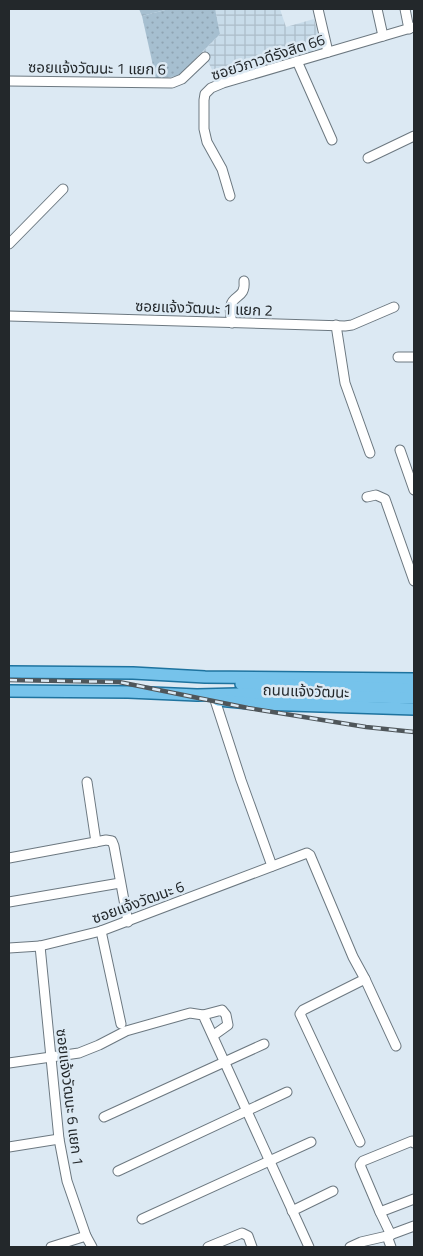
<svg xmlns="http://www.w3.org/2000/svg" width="423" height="1256" font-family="'Titillium Web','Noto Sans Thai',sans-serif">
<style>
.industrial{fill:url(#industrial-grid)}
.forest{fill:url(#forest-crowns)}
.garden{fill:url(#garden-dots)}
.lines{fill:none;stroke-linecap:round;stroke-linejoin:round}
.minor-casing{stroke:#6c7880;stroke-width:11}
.major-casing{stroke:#1e739f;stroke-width:14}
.minor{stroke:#fff;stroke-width:9}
.major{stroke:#76c3eb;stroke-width:11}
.rail-casing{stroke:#4f565a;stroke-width:4.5}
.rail{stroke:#dce9f3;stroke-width:2.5;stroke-dasharray:8;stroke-linecap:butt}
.labels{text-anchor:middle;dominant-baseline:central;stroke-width:5;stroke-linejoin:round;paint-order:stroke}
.street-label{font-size:15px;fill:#23282b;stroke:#dce9f3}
</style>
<defs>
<pattern id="industrial-grid" width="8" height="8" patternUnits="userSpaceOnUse" patternTransform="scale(1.25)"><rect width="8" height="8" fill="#c8dcea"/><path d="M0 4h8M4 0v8" fill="none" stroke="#acbdc9"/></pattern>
<pattern id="forest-crowns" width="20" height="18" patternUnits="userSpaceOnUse" patternTransform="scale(1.25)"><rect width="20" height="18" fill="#a6bfd0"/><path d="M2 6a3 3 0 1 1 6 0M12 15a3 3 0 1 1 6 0" fill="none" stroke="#8fa4b3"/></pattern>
<pattern id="garden-dots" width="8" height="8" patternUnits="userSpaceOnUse" patternTransform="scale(1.25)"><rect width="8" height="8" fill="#a6bfd0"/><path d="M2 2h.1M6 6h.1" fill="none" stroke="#8fa4b3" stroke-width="1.8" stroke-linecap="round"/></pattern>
</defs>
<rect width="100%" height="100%" fill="#dce9f3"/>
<polygon class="industrial" points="215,9 280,9 286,27 314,19 322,50 217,80 203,51 220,34"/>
<polygon class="forest" points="139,9 169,9 142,16"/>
<polygon class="garden" points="169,9 215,9 220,34 178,76 156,79 142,16"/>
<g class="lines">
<defs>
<g id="minor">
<polyline points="318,9 328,52"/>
<polyline points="377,9 383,36"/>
<polyline points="405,9 409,29"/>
<polyline points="297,61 332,140"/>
<polyline points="9,81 172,83 182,79 205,57"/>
<polyline points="368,158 414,136"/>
<polyline points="230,196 222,169 207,142 204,129 204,100 205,94 211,88 223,83 414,27"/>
<polyline points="9,244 63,189"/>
<polyline points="9,316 345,326 352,325 394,307"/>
<path d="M232 323C231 317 229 310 231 305 233 295 246 298 244 281"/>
<polyline points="336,325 345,383 370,453"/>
<polyline points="398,357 414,357"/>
<polyline points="400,450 414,490"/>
<polyline points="367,497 376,495 385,499 414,581"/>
<polyline points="215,700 241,780 272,866"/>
<polyline points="87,782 96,842"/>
<polyline points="9,858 106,840 112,841 114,846 128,922"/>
<polyline points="9,902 120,883"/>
<polyline points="101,931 121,1024"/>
<polyline points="40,946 59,1139 67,1181 86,1236 92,1247"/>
<polyline points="9,948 40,946 101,931 307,853 310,855 353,957 365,979 396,1046"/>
<polyline points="203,1015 222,1010 226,1015 228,1025 214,1035"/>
<polyline points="9,1063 79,1053 99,1045 126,1031 190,1013 203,1015 309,1247"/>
<polyline points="104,1117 264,1044"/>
<polyline points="360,1142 300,1014 303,1010 365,979"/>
<polyline points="414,1143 412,1141 363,1161 360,1165 380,1212 414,1199"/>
<polyline points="9,1147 59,1139"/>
<polyline points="118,1171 287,1092"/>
<polyline points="292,1211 333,1191"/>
<polyline points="380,1212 391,1235"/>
<polyline points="142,1219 311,1142"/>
<polyline points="387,1236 391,1247"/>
<polyline points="51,1247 86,1236"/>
<polyline points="208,1247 242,1233 248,1236 252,1247"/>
<polyline points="350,1247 361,1242 387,1236 414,1226"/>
</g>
<g id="major">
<polyline points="9,672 133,673 205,677 414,679"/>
<polyline points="241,684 414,689"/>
<polyline points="9,691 128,692 197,695 237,694 414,698"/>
<polyline points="218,700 259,704 414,709"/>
</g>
</defs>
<use href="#minor" class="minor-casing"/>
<use href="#major" class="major-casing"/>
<use href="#minor" class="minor"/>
<use href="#major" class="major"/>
<defs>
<polyline id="rail" points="9,680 119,682 248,708 366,727 414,732"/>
</defs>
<use href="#rail" class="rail-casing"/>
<use href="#rail" class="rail"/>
</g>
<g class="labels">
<g class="street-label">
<text transform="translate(268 57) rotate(-18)">ซอยวิภาวดีรังสิต 66</text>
<text transform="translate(97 68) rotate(1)">ซอยแจ้งวัฒนะ 1 แยก 6</text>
<text transform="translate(204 308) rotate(2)">ซอยแจ้งวัฒนะ 1 แยก 2</text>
<text transform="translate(306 691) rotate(2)">ถนนแจ้งวัฒนะ</text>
<text transform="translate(138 902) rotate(-20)">ซอยแจ้งวัฒนะ 6</text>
<text transform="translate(70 1097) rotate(83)">ซอยแจ้งวัฒนะ 6 แยก 1</text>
</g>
</g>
<rect width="423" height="1256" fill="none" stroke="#23282b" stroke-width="20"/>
</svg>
